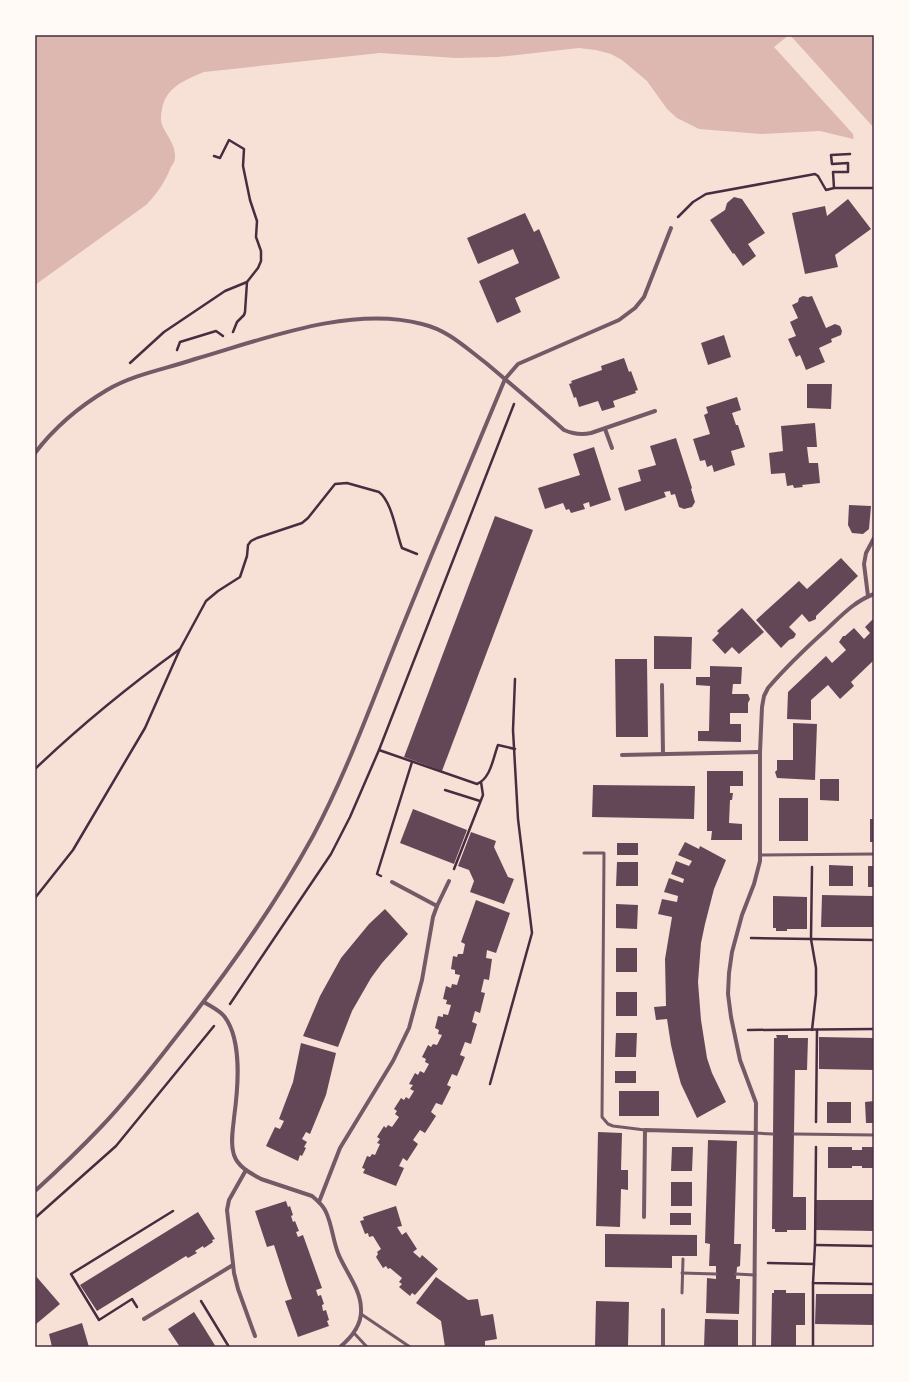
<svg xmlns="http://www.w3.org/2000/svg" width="909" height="1382" font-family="Cabin,sans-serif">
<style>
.water{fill:#dcb8b0}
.pier{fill:#f7e1d7}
.building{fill:#644757}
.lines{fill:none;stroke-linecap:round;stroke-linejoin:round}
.path{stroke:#4a2c40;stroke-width:2.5}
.service{stroke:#755966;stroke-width:3}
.minor{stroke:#755966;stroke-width:4}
.neatline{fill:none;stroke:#4a2c40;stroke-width:1.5}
</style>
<rect width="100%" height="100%" fill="#f7e1d7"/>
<path class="water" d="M35 35H874V144L820 131 761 134 699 129 677 118 667 109 647 81 622 60 611 54 596 50 579 48 498 57 456 58 380 53 204 72C185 80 166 87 162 109 161 115 160 121 163 127 168 137 176 146 175 158 175 161 173 164 171 167 165 182 157 194 146 205L35 285Z"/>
<polygon class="pier" points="789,35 790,35 874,128 874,146 854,141 853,134 774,47"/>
<g class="building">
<polygon points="734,197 742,199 765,233 748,244 756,256 743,266 734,253 733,254 710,220 725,210 727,203"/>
<polygon points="848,199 871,229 835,255 838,267 805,274 792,213 825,206 827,216"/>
<polygon points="525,213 534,232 539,229 560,278 515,298 521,312 497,323 479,281 519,263 513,249 478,264 467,238"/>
<polygon points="803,296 808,297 812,296 826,328 835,324 840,326 842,331 841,335 831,339 832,342 819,348 825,362 806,370 800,355 796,357 788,339 796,336 790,322 798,318 792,305 798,302 799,298"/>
<polygon points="724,335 731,357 708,365 701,343"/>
<polygon points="624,358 629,372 631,371 638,390 635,391 636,393 613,401 615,407 602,411 598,401 579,407 576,397 574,398 569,384 572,383 571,381 602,370 601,366"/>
<polygon points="807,384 832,384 831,409 807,408"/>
<polygon points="737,397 741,410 732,413 736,425 738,425 745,447 731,451 735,465 714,472 712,465 707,467 705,460 700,461 693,439 710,434 704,415 708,413 706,407"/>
<polygon points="815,423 817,447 807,447 809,463 818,463 820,483 802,485 803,487 794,488 793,485 787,486 785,473 771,474 769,453 783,451 781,426"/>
<polygon points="676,438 692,488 691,489 695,502 692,507 684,509 679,507 675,494 671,495 670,491 664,492 666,497 625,511 618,488 641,481 638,470 656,465 650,446"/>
<polygon points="594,447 611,500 590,507 589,502 583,504 585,509 571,513 569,509 566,510 563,503 545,509 538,488 580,475 573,454"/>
<polygon points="849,505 871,506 869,529 863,534 852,533 848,525"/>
<polygon points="495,516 533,530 442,771 404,757"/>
<polygon points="841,558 858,576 816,616 816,619 814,620 809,622 802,614 789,627 796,634 794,638 789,640 781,648 756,620 799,581 807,589"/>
<polygon points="742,608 764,632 739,654 732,647 725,654 712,640 719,633 717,631"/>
<polygon points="874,618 874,660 851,682 854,686 840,699 828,685 811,700 811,720 787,719 788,692 826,656 832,663 846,650 839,642 843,636 845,636 854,628 864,639 870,633 865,627"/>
<polygon points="654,636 692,637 691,669 654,669"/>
<polygon points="615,659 647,659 648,737 616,737"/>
<polygon points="710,666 742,667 741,684 733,684 732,694 748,694 750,699 748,703 748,713 730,713 730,724 741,724 741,742 698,741 698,731 709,731 710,686 696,685 696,677 710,677"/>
<polygon points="793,723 817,724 815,780 777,778 775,772 777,770 777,760 793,760"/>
<polygon points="707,771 743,771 743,786 730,786 730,793 733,793 732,800 730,800 729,823 742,824 742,840 711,840 712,831 707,831"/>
<polygon points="820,779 839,779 839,801 820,800"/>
<polygon points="593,785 695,786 694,819 592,817"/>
<rect x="779" y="798" width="29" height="43"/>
<polygon points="413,809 467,830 454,864 400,843"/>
<rect x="870" y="819" width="4" height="23"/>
<polygon points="471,832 496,841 494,847 508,877 514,879 504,904 470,892 474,881 469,870 458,866"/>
<polygon points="685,842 699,849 700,846 726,860 714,889 705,924 701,943 698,982 701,1020 707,1058 712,1073 726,1102 697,1118 681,1084 676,1066 671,1045 667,1019 656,1020 654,1007 666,1006 665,959 672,917 658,914 662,899 677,902 678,896 664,892 669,878 683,883 684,879 671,874 676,861 689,866 692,861 678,855"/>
<rect x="617" y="843" width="21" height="12"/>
<polygon points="617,862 638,862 638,886 616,886"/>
<polygon points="829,865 853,866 853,886 829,886"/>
<rect x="868" y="866" width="6" height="21"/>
<polygon points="822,895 874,896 874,927 821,927"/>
<polygon points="773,896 807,897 807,929 787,929 787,931 776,931 776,928 773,928"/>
<polygon points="476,900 510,913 496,953 487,950 486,958 492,959 489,980 484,979 481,992 485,993 480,1013 475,1011 472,1022 477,1024 471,1044 465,1042 460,1055 465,1057 457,1076 452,1074 447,1085 451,1087 442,1105 436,1103 431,1112 436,1116 425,1133 420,1130 413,1140 418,1144 407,1161 403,1158 399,1166 404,1168 396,1186 363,1173 365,1169 362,1168 367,1156 370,1157 372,1154 375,1155 380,1144 377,1143 380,1139 377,1137 384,1126 386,1128 388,1125 392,1127 399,1117 395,1114 397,1111 394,1109 401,1098 404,1100 406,1097 409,1099 414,1091 410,1089 413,1085 409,1084 415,1073 418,1075 420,1071 424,1073 429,1064 425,1062 426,1059 422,1057 428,1045 431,1047 433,1044 437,1045 442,1035 438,1034 439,1030 435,1028 438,1016 443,1017 443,1014 448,1015 451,1005 446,1004 447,1000 443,999 446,986 451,988 452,984 457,985 460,975 455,974 455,970 451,969 453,956 457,957 458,954 463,954 465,944 461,942"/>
<polygon points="616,904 638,905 637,929 616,928"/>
<polygon points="385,909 408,934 382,963 371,978 352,1011 338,1047 303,1036 320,996 341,958 369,924"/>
<rect x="616" y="948" width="21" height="24"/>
<rect x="616" y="992" width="21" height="24"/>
<polygon points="616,1033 637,1033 636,1057 615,1057"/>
<polygon points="776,1035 788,1035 788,1038 808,1038 807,1070 795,1070 793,1197 806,1197 806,1230 787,1230 787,1232 775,1232 775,1229 772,1229 774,1038 777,1038"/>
<polygon points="819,1037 874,1038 874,1070 819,1069"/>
<polygon points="301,1043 336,1053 326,1095 310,1134 306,1132 302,1139 307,1142 304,1147 306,1148 302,1156 300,1155 298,1161 266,1146 275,1127 280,1129 284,1121 279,1119 293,1082"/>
<rect x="615" y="1071" width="21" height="12"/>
<rect x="619" y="1091" width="40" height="25"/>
<polygon points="874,1101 874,1123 866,1123 865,1102"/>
<rect x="827" y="1102" width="24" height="21"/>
<polygon points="598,1132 622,1133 621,1170 628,1170 628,1190 621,1189 620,1227 596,1226"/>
<polygon points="708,1140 737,1141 734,1244 741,1244 740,1266 737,1267 736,1279 740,1279 739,1314 706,1313 707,1278 716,1279 716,1266 709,1266 710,1244 705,1243"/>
<polygon points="672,1147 693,1147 692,1171 671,1171"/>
<polygon points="828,1147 852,1147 852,1150 862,1150 862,1147 874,1147 874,1168 862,1168 862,1166 852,1166 852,1168 828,1168"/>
<rect x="671" y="1182" width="21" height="24"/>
<polygon points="816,1200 874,1200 874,1231 816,1230"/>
<polygon points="286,1201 288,1207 290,1206 293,1215 291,1216 293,1222 295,1221 299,1231 296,1232 298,1237 303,1235 322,1288 316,1290 318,1296 321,1295 324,1304 322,1305 323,1311 326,1310 329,1320 327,1321 329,1326 298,1337 285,1301 292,1299 287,1285 274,1245 267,1247 255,1211"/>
<polygon points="396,1206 402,1226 397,1227 402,1235 406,1232 417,1249 413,1252 420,1258 422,1255 438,1269 415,1295 412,1293 410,1296 399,1287 402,1284 399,1282 402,1278 390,1268 388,1269 386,1266 383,1268 376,1257 378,1254 377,1252 381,1249 373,1236 369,1237 368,1233 365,1234 360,1221 364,1220 363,1217"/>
<polygon points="198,1212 215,1239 212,1240 213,1242 204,1248 203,1246 195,1251 197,1253 188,1258 186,1256 97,1311 80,1285"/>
<rect x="670" y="1213" width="21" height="12"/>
<polygon points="605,1234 697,1235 697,1256 672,1256 672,1268 605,1267"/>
<polygon points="35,1275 60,1304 35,1325"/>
<polygon points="436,1277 468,1300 478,1299 481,1316 493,1314 497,1339 485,1341 485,1347 445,1347 441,1321 416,1303"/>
<polygon points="774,1290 786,1290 786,1293 805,1293 805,1325 796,1325 796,1347 771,1347 772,1293 774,1293"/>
<polygon points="816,1294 874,1294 874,1325 815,1324"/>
<polygon points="596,1301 629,1302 628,1347 595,1347"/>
<polygon points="194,1312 203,1326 216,1347 180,1347 168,1329"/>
<polygon points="705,1319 738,1320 738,1347 704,1347"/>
<polygon points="82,1323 89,1347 52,1347 49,1334"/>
</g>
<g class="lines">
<g class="path">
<polyline points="214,156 220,158 229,140 244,149 243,166 250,200 257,221 256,237 261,251 261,261 258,268 247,282 245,312 244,315 237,322 233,332"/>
<polyline points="834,188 833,172 848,172 848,163 832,164 831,155 850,154"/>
<polyline points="678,217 693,202 706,194 815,174 818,176 826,190 834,188 874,188"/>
<polyline points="177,350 180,342 216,331 223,336"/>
<polyline points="130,363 164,332 225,291 247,282"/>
<path d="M379 750 477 784C491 778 493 758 498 745L515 749"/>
<path d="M35 769C80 726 129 686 180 649"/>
<polyline points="445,790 480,801"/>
<polyline points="454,869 483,795 481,782"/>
<polyline points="381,876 377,874 412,762"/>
<path d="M35 898 73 850 145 728 180 649 206 601 218 591 240 577 247 556 248 545 251 541 257 538 302 523 308 518 335 484 347 483 379 492C392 502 396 532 402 548L417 554"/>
<polyline points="751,938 874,940"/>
<polyline points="230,1004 331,854 350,817 379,750 514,404"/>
<polyline points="748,1030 874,1029"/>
<polyline points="812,1030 816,994 816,968 811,939 812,867"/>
<polyline points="490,1084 532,933 518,819 513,730 515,679"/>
<polyline points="816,1122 817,1030"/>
<polyline points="816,1147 815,1245 813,1283 874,1284"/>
<polyline points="35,1218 116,1146 214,1026"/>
<polyline points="815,1245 874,1246"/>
<polyline points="768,1263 814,1264"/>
<polyline points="201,1301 229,1347"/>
<polyline points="137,1307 132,1299 99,1320 71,1274 173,1211"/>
<polyline points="813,1347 813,1283"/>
</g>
<g class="service">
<polyline points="584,853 604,853 602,1117 608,1124 613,1126 645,1130"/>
<polyline points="760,855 874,854"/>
<polyline points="755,1133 773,1134"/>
<polyline points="794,1134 874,1135"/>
<polyline points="682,1273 716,1274"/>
<polyline points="736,1274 755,1275"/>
<polyline points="682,1293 683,1259"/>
<polyline points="361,1314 410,1347"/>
<polyline points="354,1333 367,1347"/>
</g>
<g class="minor">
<polyline points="605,429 612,448"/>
<path d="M35 453C54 428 80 406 107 390 134 374 166 369 195 359 264 339 351 305 422 324 448 330 466 348 486 363 512 385 538 407 564 430 573 434 582 435 591 433L655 411"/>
<polyline points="868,596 864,564 866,553 874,538"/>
<polyline points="662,685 663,754"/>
<polyline points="622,755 760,752"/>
<polyline points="392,882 437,906"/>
<path d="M204 1002C210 1006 219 1010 224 1016 243 1040 238 1089 234 1118 233 1130 230 1143 234 1155 238 1167 250 1173 261 1179L312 1196C318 1201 323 1205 326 1212 332 1225 333 1240 338 1253 345 1271 361 1289 361 1309 362 1325 352 1337 340 1347"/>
<polyline points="246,1170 229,1200 227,1210 234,1273 238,1289 255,1336"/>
<path d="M35 1191C57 1171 79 1150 100 1128 127 1100 152 1068 176 1037 227 973 274 907 313 836 348 770 373 699 401 630 435 546 470 462 505 379L518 364 619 320 635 308 644 297 671 228"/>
<polyline points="319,1202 340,1148 393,1061 409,1028 422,980 433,917 437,906 449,881"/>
<polyline points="644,1217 645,1130 755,1133"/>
<polyline points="144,1319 233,1265"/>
<polyline points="663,1347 663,1310"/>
<path d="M754 1347 756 1103 740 1060 731 1017 728 994 729 973 732 952 742 915 754 884 760 861V752L762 707 764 696 768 688C786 667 807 647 827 629 842 615 855 601 874 594"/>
</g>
</g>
<rect width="909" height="1382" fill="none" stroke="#fffaf5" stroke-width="72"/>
<rect x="36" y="36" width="837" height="1310" class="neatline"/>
</svg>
